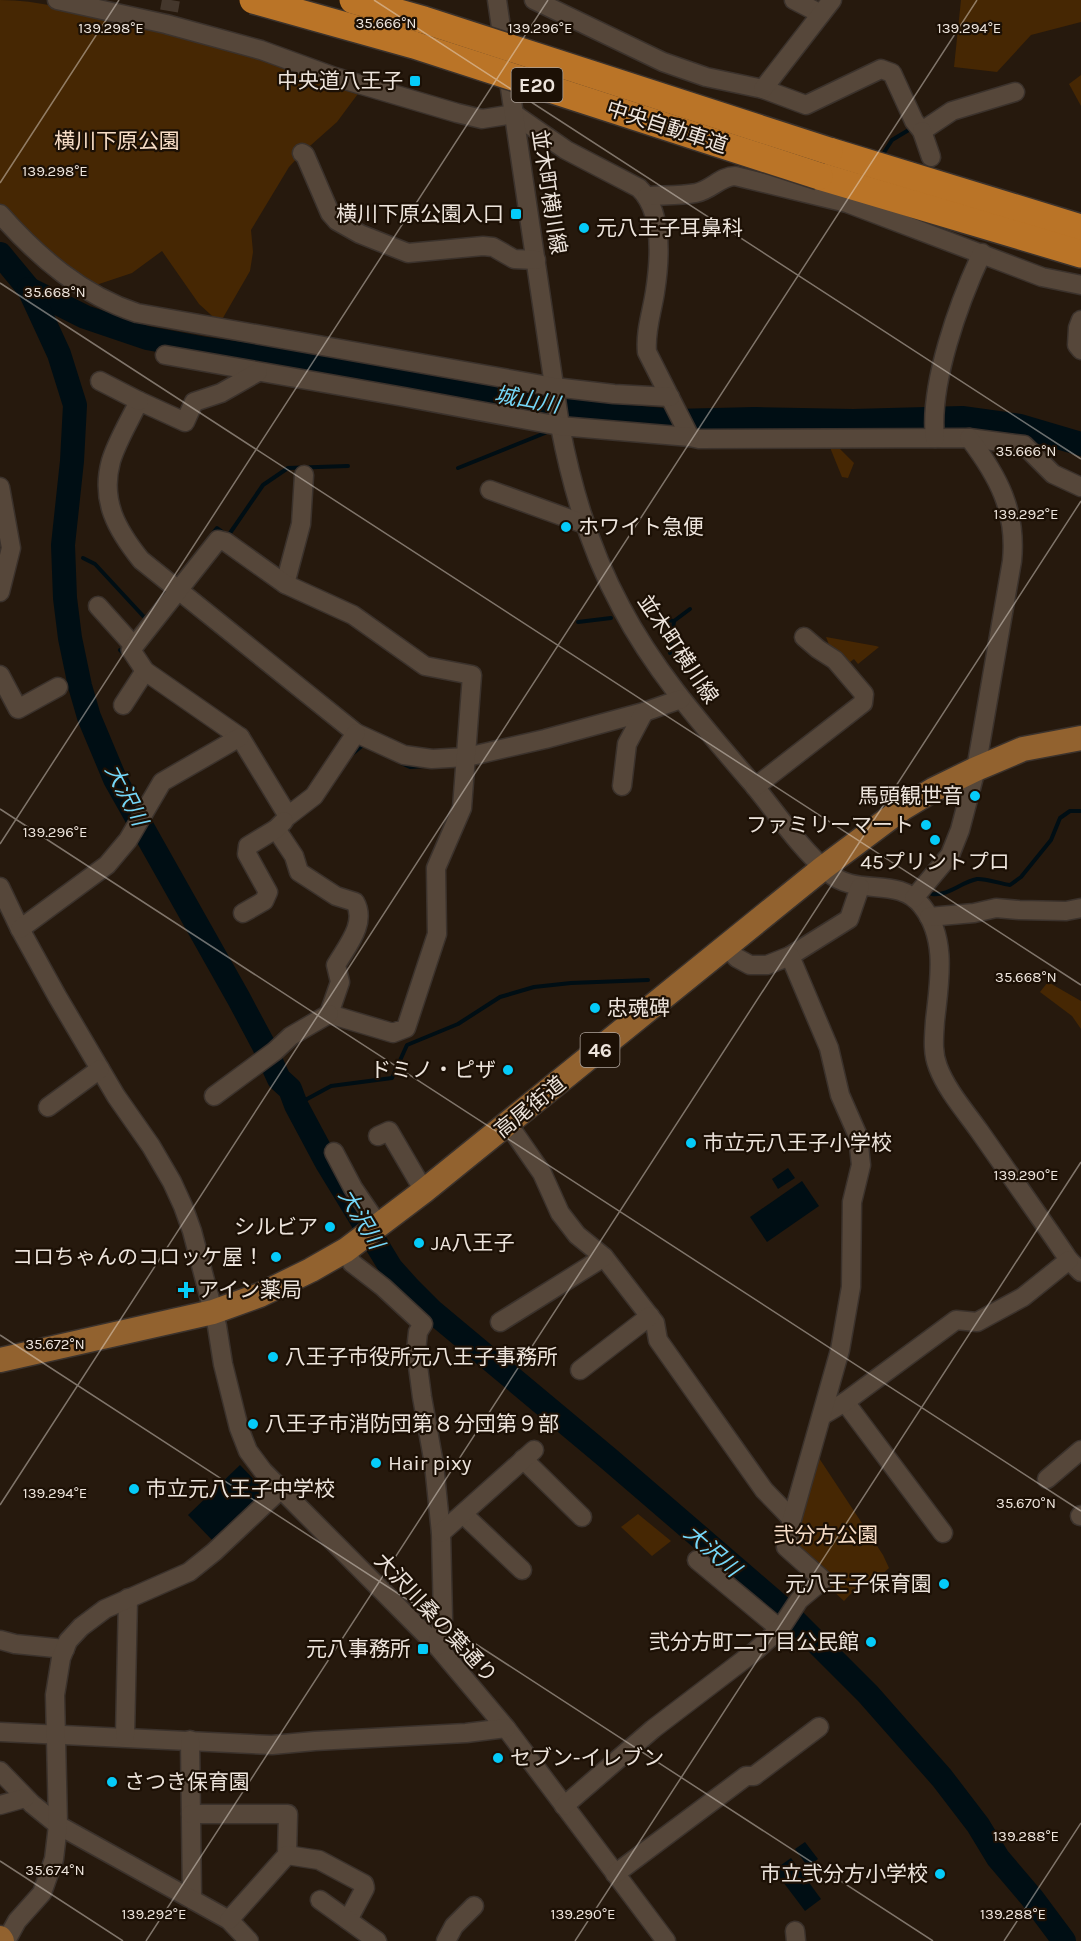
<svg xmlns="http://www.w3.org/2000/svg" width="1081" height="1941" font-family="Karla,'Noto Sans JP',sans-serif">
<style>
.green{fill:#462703}
.water{fill:#000e14}
.lines{fill:none;stroke-linecap:round;stroke-linejoin:round}
.stream{stroke:#000e14;stroke-width:4}
.river{stroke:#000e14;stroke-width:24}
.minor-tunnel{stroke:#44372c;stroke-width:18;stroke-dasharray:18 9;stroke-linecap:butt}
.minor-casing{stroke:#3b322c;stroke-width:21}
.major-casing{stroke:#3b322c;stroke-width:27}
.highway-casing{stroke:#3b322c;stroke-width:30}
.minor{stroke:#56473a;stroke-width:18}
.major{stroke:#92622f;stroke-width:24}
.highway{stroke:#ba7427;stroke-width:27}
.highway-bridge-casing{stroke:#3b322c;stroke-width:30;stroke-linecap:butt}
.highway-bridge{stroke:#ba7427;stroke-width:27}
.ticks{fill:none;stroke:#ede4dc;stroke-width:1.5;stroke-opacity:0.45}
.poi-dot{fill:#05cbf9;stroke:#1c1005;stroke-width:2}
.labels{text-anchor:middle;dominant-baseline:central;stroke-width:4.5;stroke-linejoin:round;paint-order:stroke}
.shield{fill:#1c1005;stroke:#aea49c;stroke-width:1.5}
.shield-label{font-size:20px;font-weight:bold;fill:#ede4dc}
.poi-label{font-size:21px;fill:#ede4dc;stroke:#1c1005;text-anchor:start}
.street-label{font-size:21px;fill:#ede4dc;stroke:#1c1005}
.park-label{font-size:21px;fill:#f7ddc7;stroke:#1c1005}
.water-label{font-size:22px;font-style:italic;fill:#75d7f8;stroke:#1c1005}
.ticks-label{font-size:15px;text-anchor:middle;fill:#ede4dc;stroke:#1c1005;stroke-width:4.5;stroke-linejoin:round;paint-order:stroke}
</style>
<rect width="100%" height="100%" fill="#26190d"/>
<g class="green">
<path d="M0 0C39 0 75 11 113 19 197 38 278 64 360 91L337 122 302 153 289 167 251 230 253 252 250 271 220 323 199 304 162 251 132 273 90 287 0 207Z"/>
<polygon points="961,0 1081,0 1081,22 1031,35 997,72 954,67"/>
<polygon points="1081,75 1081,106 1069,84"/>
<polygon points="830,439 854,463 848,478 842,477 831,450"/>
<polygon points="826,637 876,646 879,647 858,664 854,659 842,668 835,660"/>
<polygon points="1048,982 1081,1001 1081,1029 1072,1016 1040,992"/>
<polygon points="813,1449 883,1555 889,1568 868,1587 862,1582 844,1601 786,1547"/>
<polygon points="638,1514 671,1541 652,1556 621,1527"/>
</g>
<g class="water">
<polygon points="788,1168 795,1178 778,1189 772,1179"/>
<polygon points="802,1181 819,1206 767,1242 750,1217"/>
<polygon points="240,1465 265,1491 213,1541 188,1515"/>
<polygon points="805,1842 818,1859 808,1867 795,1849"/>
<polygon points="791,1858 821,1899 805,1911 774,1870"/>
</g>
<g class="lines">
<g class="stream">
<polyline points="883,154 892,140 912,128"/>
<polyline points="458,468 545,433"/>
<polyline points="210,537 217,528 228,536 263,485 288,468 348,466"/>
<polyline points="63,550 72,553"/>
<polyline points="83,558 95,564 145,618 147,616"/>
<polyline points="647,618 674,621 670,653"/>
<polyline points="674,621 690,609"/>
<polyline points="578,622 611,618"/>
<polyline points="120,650 126,656"/>
<polyline points="351,755 363,745 367,747"/>
<polyline points="401,763 410,767 426,766"/>
<path d="M932 894C949 896 961 882 977 879 984 878 1001 884 1010 885L1021 877 1051 840 1060 818 1070 811H1081"/>
<polyline points="296,1105 331,1086 392,1078 407,1045 458,1024 500,997 534,987 571,983 648,980"/>
<polyline points="779,1613 782,1608"/>
</g>
<g class="river">
<polyline points="0,254 29,289 85,317 147,338 206,349 376,373 608,415 674,421 755,419 853,421 962,418 1020,426 1081,444"/>
<polyline points="29,289 59,354 75,405 72,461 63,545 65,598 70,638 80,686 89,717 115,779 239,999 263,1044 279,1079 290,1089 296,1105 327,1163 391,1268 409,1288 432,1311 609,1459 782,1608 868,1694 942,1778 978,1825 998,1858 1032,1898 1064,1941"/>
</g>
<polyline class="minor-tunnel" points="169,11 171,0"/>
<defs>
<g id="minor">
<path d="M57 0 166 24 261 50 335 77 457 113 482 119 514 114 566 150 639 188C664 212 660 260 655 292 652 312 645 331 647 352L690 437 699 439 969 438 1024 445 1053 474 1081 487"/>
<path d="M497 0 560 426C572 489 590 550 621 607 655 672 704 727 751 782 777 813 797 845 828 872 856 898 898 875 922 906 948 939 939 983 935 1021 934 1037 932 1052 938 1067 947 1091 966 1112 980 1132 1010 1175 1040 1217 1069 1260L1081 1272"/>
<polyline points="534,0 663,62 706,77 763,89 806,105 881,69 892,73 914,121 922,131 952,111 1015,92"/>
<polyline points="794,0 821,14"/>
<polyline points="763,89 832,0"/>
<polyline points="922,131 931,157"/>
<polyline points="302,153 305,155 330,213 337,221 360,234 408,253 483,246 493,247 514,259 536,260"/>
<path d="M647 196C663 195 680 196 696 193 711 190 721 176 735 176L847 203 1042 277 1081 285"/>
<path d="M0 214C38 257 82 295 137 313L554 387 614 394 670 397"/>
<polyline points="1081,320 1078,328 1077,345 1081,350"/>
<polyline points="165,355 404,397 560,426 690,437"/>
<path d="M258 372 221 393 194 402 185 422 139 401C130 420 117 441 111 461 100 501 117 530 141 560L356 733 404 755 432 759 467 757 545 739 644 712 681 699"/>
<polyline points="100,381 139,401"/>
<path d="M935 438C929 384 959 302 982 253"/>
<polyline points="0,487 11,548 0,592"/>
<polyline points="490,490 584,524"/>
<polyline points="285,584 301,524 304,475"/>
<polyline points="98,606 133,645"/>
<polyline points="0,675 18,709 58,687"/>
<polyline points="123,705 145,671"/>
<polyline points="622,786 627,744 644,712"/>
<polyline points="755,787 863,703 864,694 835,660 818,649 804,637"/>
<path d="M276 829 294 856 299 872 336 896 355 902C367 923 347 946 336 965L340 982 329 1014 393 1033 406 1028 437 934 436 868 462 808 472 675 425 666 353 615 285 584 226 542 218 540 131 650 145 671 240 737 288 816 314 796 356 733"/>
<polyline points="0,887 20,929 57,996 116,1096 151,1146 172,1182 183,1206 192,1231 217,1326 223,1364 239,1428 248,1451 263,1471 437,1646 506,1728 666,1941"/>
<path d="M914 898 950 855 960 830 976 769 1012 561C1017 511 998 476 969 438"/>
<polyline points="243,913 264,901 268,892 247,854 248,846 276,829 284,821"/>
<polyline points="929,917 974,913 996,908 1019,910 1066,911 1081,908"/>
<polyline points="20,929 107,865 128,840 162,782 240,737"/>
<polyline points="727,948 737,958 750,965 767,965 790,956 849,919 860,887"/>
<polyline points="214,1096 275,1051 291,1036 329,1014"/>
<polyline points="48,1107 100,1069"/>
<polyline points="508,1124 542,1173 560,1213 577,1235 604,1257 655,1323 658,1340 764,1490 792,1519"/>
<polyline points="378,1136 389,1131 424,1191"/>
<polyline points="334,1152 353,1188 379,1226"/>
<polyline points="346,1250 352,1263 383,1287 423,1324 418,1332 416,1351 422,1397 434,1464 441,1533 443,1619 437,1646"/>
<polyline points="500,1322 604,1257"/>
<polyline points="580,1370 650,1316"/>
<polyline points="845,1402 943,1533"/>
<polyline points="823,1415 845,1402 956,1320 977,1322 1023,1297 1069,1260"/>
<polyline points="523,1459 582,1517"/>
<polyline points="1047,1479 1081,1450"/>
<polyline points="463,1514 522,1570"/>
<polyline points="1080,1516 1081,1515"/>
<polyline points="441,1533 534,1450"/>
<polyline points="697,1560 780,1629"/>
<polyline points="0,1640 15,1644 65,1649"/>
<polyline points="0,1732 272,1745 315,1741 466,1733 506,1728"/>
<polyline points="125,1736 128,1598"/>
<polyline points="190,1740 192,1899"/>
<polyline points="0,1771 32,1804 58,1825 229,1920 249,1941"/>
<polyline points="0,1805 25,1798"/>
<polyline points="564,1806 653,1729 754,1652 780,1629 799,1600 823,1580 786,1547 792,1519 840,1350 851,1287 852,1202 861,1165 858,1136 840,1095 829,1048 790,956"/>
<polyline points="191,1814 288,1814 287,1855 229,1920"/>
<polyline points="287,1855 319,1860 364,1884 365,1888 348,1920"/>
<polyline points="615,1874 746,1776 754,1776 819,1727"/>
<polyline points="320,1900 377,1941"/>
<polyline points="795,1931 796,1941"/>
<polyline points="6,1941 17,1921 42,1893 54,1859 58,1825 55,1695 61,1658 68,1641 81,1627 105,1609 189,1572 214,1552 281,1489"/>
<polyline points="446,1941 454,1926 474,1906"/>
</g>
<g id="major">
<polyline points="0,1360 213,1312 260,1295 311,1270 346,1250 424,1191 823,868 903,808 933,790 976,769 1023,749 1081,738"/>
<polyline points="0,1938 2,1941"/>
</g>
<g id="highway">
<polyline points="829,151 1081,228"/>
<polyline points="819,176 1081,254"/>
</g>
</defs>
<use href="#minor" class="minor-casing"/>
<use href="#major" class="major-casing"/>
<use href="#highway" class="highway-casing"/>
<use href="#minor" class="minor"/>
<use href="#major" class="major"/>
<use href="#highway" class="highway"/>
<defs>
<g id="highway-bridge">
<polyline points="253,0 414,45 819,176"/>
<polyline points="353,0 424,20 829,151"/>
</g>
</defs>
<use href="#highway-bridge" class="highway-bridge-casing"/>
<use href="#highway-bridge" class="highway-bridge"/>
</g>
<path class="ticks" d="M374 0 1081 459M0 183 119 0M0 283 1081 985M0 809 1081 1511M0 844 548 0M0 1335 933 1941M0 1505 977 0M0 1861 123 1941M146 1941 1081 501M575 1941 1081 1162M1004 1941 1081 1823"/>
<g class="poi-dot">
<rect x="409" y="75" width="12" height="12" rx="3"/>
<rect x="510" y="208" width="12" height="12" rx="3"/>
<circle cx="584" cy="228" r="6"/>
<circle cx="566" cy="527" r="6"/>
<circle cx="975" cy="796" r="6"/>
<circle cx="926" cy="825" r="6"/>
<circle cx="935" cy="840" r="6"/>
<circle cx="595" cy="1008" r="6"/>
<circle cx="508" cy="1070" r="6"/>
<circle cx="691" cy="1143" r="6"/>
<circle cx="330" cy="1227" r="6"/>
<circle cx="419" cy="1243" r="6"/>
<circle cx="276" cy="1257" r="6"/>
<path d="M183 1281h6v6h6v6h-6v6h-6v-6h-6v-6h6z"/>
<circle cx="273" cy="1357" r="6"/>
<circle cx="253" cy="1424" r="6"/>
<circle cx="376" cy="1463" r="6"/>
<circle cx="134" cy="1489" r="6"/>
<circle cx="944" cy="1584" r="6"/>
<circle cx="871" cy="1642" r="6"/>
<rect x="417" y="1643" width="12" height="12" rx="3"/>
<circle cx="498" cy="1758" r="6"/>
<circle cx="112" cy="1782" r="6"/>
<circle cx="940" cy="1874" r="6"/>
</g>
<g class="labels">
<g class="shield">
<rect x="511.5" y="68" width="51" height="34" rx="4.5"/>
<rect x="580.5" y="1033" width="39" height="34" rx="4.5"/>
</g>
<g class="shield-label">
<text x="537" y="85">E20</text>
<text x="600" y="1050">46</text>
</g>
<g class="poi-label">
<text x="403" y="81" text-anchor="end">中央道八王子</text>
<text x="504" y="214" text-anchor="end">横川下原公園入口</text>
<text x="596" y="228">元八王子耳鼻科</text>
<text x="578" y="527">ホワイト急便</text>
<text x="963" y="796" text-anchor="end">馬頭観世音</text>
<text x="914" y="825" text-anchor="end">ファミリーマート</text>
<text x="935" y="862" text-anchor="middle">45プリントプロ</text>
<text x="607" y="1008">忠魂碑</text>
<text x="496" y="1070" text-anchor="end">ドミノ・ピザ</text>
<text x="703" y="1143">市立元八王子小学校</text>
<text x="318" y="1227" text-anchor="end">シルビア</text>
<text x="431" y="1243">JA八王子</text>
<text x="264" y="1257" text-anchor="end">コロちゃんのコロッケ屋！</text>
<text x="198" y="1290">アイン薬局</text>
<text x="285" y="1357">八王子市役所元八王子事務所</text>
<text x="265" y="1424">八王子市消防団第８分団第９部</text>
<text x="388" y="1463">Hair pixy</text>
<text x="146" y="1489">市立元八王子中学校</text>
<text x="932" y="1584" text-anchor="end">元八王子保育園</text>
<text x="859" y="1642" text-anchor="end">弐分方町二丁目公民館</text>
<text x="411" y="1649" text-anchor="end">元八事務所</text>
<text x="510" y="1758">セブン-イレブン</text>
<text x="124" y="1782">さつき保育園</text>
<text x="928" y="1874" text-anchor="end">市立弐分方小学校</text>
</g>
<g class="street-label">
<text transform="translate(667 127) rotate(18)">中央自動車道</text>
<text transform="translate(549 192) rotate(81)">並木町横川線</text>
<text transform="translate(678 649) rotate(56)">並木町横川線</text>
<text transform="translate(530 1107) rotate(-39)">高尾街道</text>
<text transform="translate(436 1618) rotate(47)">大沢川桑の葉通り</text>
</g>
<g class="park-label">
<text x="117" y="141">横川下原公園</text>
<text x="826" y="1535">弐分方公園</text>
</g>
<g class="water-label">
<text transform="translate(527 400) rotate(10)">城山川</text>
<text transform="translate(126 795) rotate(63)">大沢川</text>
<text transform="translate(361 1219) rotate(59)">大沢川</text>
<text transform="translate(712 1551) rotate(41)">大沢川</text>
</g>
</g>
<g class="ticks-label">
<text x="386" y="28">35.666°N</text>
<text x="111" y="33">139.298°E</text>
<text x="540" y="33">139.296°E</text>
<text x="969" y="33">139.294°E</text>
<text x="55" y="176">139.298°E</text>
<text x="55" y="297">35.668°N</text>
<text x="1026" y="456">35.666°N</text>
<text x="1026" y="519">139.292°E</text>
<text x="55" y="837">139.296°E</text>
<text x="1026" y="982">35.668°N</text>
<text x="1026" y="1180">139.290°E</text>
<text x="55" y="1349">35.672°N</text>
<text x="55" y="1498">139.294°E</text>
<text x="1026" y="1508">35.670°N</text>
<text x="1026" y="1841">139.288°E</text>
<text x="55" y="1875">35.674°N</text>
<text x="154" y="1919">139.292°E</text>
<text x="583" y="1919">139.290°E</text>
<text x="1013" y="1919">139.288°E</text>
</g>
</svg>
